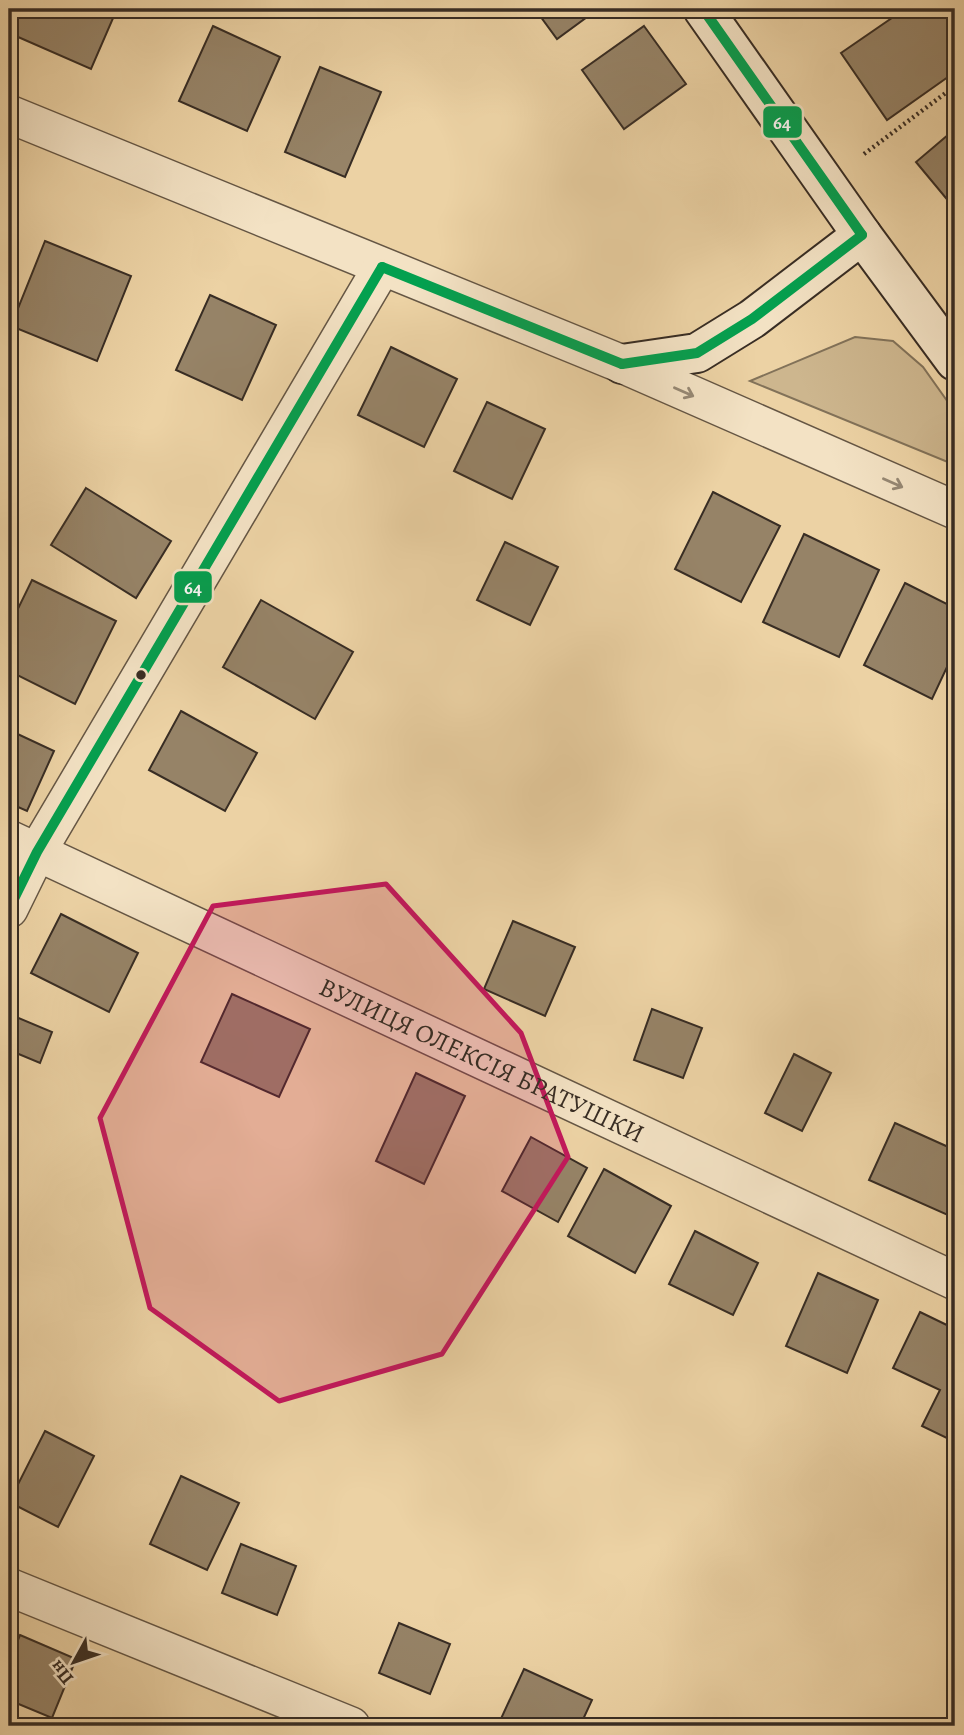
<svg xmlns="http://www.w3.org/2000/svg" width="964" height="1735" font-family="Alegreya,serif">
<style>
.green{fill:#cdb68e;stroke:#827259;stroke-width:2}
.building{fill:#968367;stroke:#382d24;stroke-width:2}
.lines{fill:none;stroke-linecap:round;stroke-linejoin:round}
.minor-casing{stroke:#655644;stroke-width:40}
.secondary-casing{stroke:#382d24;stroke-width:42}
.path{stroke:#382d24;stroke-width:4.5;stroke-dasharray:2 3.5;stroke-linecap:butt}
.minor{stroke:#f3e2c4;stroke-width:37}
.secondary{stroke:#f3e2c4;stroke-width:38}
.bus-1-casing{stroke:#f3e2c4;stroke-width:16}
.bus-1{stroke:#03a04f;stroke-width:10}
.oneway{stroke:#968874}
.marked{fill:#c2185b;fill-opacity:0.2;stroke:#c2185b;stroke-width:5;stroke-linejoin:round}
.bus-dot{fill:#382d24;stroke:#f3e2c4;stroke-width:2.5}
.labels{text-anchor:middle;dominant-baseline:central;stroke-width:7;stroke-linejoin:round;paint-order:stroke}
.street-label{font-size:26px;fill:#382d24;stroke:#f3e2c4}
.line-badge{stroke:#f3e2c4;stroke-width:2.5}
.badge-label{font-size:19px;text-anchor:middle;font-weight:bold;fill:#fff}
</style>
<rect width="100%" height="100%" fill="#ecd2a4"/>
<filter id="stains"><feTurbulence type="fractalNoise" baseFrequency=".00286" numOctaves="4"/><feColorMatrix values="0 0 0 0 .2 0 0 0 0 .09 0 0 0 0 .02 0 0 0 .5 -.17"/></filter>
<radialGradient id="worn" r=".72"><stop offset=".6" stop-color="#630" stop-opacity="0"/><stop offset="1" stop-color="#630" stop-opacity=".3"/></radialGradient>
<polygon class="green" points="855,337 893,341 923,367 955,412 955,465 750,381"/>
<g class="building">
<polygon points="9,9 117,9 91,69 9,33"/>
<polygon points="535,9 598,9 557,39"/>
<polygon points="905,9 948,9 955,19 955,72 887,120 841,53"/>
<polygon points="213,26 280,57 247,131 179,101"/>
<polygon points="644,26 686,84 624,129 582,70"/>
<polygon points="320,67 381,92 345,177 285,152"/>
<polygon points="955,129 955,209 916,162"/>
<polygon points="45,241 131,276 97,361 11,326"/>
<polygon points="210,295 276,325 242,400 176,370"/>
<polygon points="391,347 457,379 424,447 358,415"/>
<polygon points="487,402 545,429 512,499 454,471"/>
<polygon points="86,488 171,541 136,598 51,545"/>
<polygon points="713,492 780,526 741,602 675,569"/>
<polygon points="804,534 879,570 839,657 763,622"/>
<polygon points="505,542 558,567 530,625 477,600"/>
<polygon points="32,580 116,621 75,704 9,671 9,627"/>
<polygon points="905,583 955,608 955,650 932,699 864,665"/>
<polygon points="261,600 353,652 315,719 223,667"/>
<polygon points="181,711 257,753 225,811 149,770"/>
<polygon points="9,730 54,751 27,811 9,803"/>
<polygon points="61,914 138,953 109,1012 31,973"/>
<polygon points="513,921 575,947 545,1016 484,989"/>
<polygon points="232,994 310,1029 279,1097 201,1062"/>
<polygon points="652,1009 702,1028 683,1078 634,1060"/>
<polygon points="9,1014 52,1032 40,1063 9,1050"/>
<polygon points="794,1054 831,1073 802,1131 765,1113"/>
<polygon points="416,1073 465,1096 424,1184 376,1161"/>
<polygon points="895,1123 955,1150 955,1204 950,1216 869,1180"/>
<polygon points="531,1137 587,1168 558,1222 502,1191"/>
<polygon points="604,1169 671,1206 635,1273 568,1236"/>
<polygon points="695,1231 758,1263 733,1315 669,1284"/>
<polygon points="818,1273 878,1300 847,1373 786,1346"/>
<polygon points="920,1312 955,1329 955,1442 922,1426 940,1390 893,1368"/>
<polygon points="45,1431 94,1456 58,1527 9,1502"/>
<polygon points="181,1476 239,1503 207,1570 150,1544"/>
<polygon points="241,1544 296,1566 277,1615 222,1593"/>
<polygon points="399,1623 450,1644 430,1694 379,1673"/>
<polygon points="20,1635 76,1659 52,1718 9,1700 9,1662"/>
<polygon points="524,1669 592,1700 580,1726 506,1726 499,1723"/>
<polygon points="218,1719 236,1726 215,1726"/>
</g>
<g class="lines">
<defs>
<g id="minor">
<polyline points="9,114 622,364 955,510"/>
<path id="s1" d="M9 839 955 1281"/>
<polyline points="9,909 37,852 382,267"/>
<polyline points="9,1587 351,1726"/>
</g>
<g id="secondary">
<polyline points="703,9 862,235 955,361"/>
<polyline points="622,364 697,353 752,319 862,235"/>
</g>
</defs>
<use href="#minor" class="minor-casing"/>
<use href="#secondary" class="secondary-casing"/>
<polyline class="path" points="864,154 955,86"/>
<use href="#minor" class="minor"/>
<use href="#secondary" class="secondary"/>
<defs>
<g id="bus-1">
<polyline points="703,9 862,235"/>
<polyline points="382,267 622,364"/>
<polyline points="622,364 697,353 752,319 862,235"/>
<polyline points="9,909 37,852 382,267"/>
</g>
</defs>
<use href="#bus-1" class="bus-1-casing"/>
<use href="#bus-1" class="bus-1"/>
</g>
<defs><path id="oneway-shaft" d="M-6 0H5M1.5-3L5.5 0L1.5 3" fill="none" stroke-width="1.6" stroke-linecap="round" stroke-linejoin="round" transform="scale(1.75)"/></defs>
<g class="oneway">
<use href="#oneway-shaft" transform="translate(684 392) rotate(24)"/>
<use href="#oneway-shaft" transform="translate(893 483) rotate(24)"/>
</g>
<path class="marked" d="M386 884 521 1033 568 1157 442 1354 279 1401 150 1308 100 1118 213 906Z"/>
<circle class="bus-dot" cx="141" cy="675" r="6"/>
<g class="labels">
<g class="street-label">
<text stroke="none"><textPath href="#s1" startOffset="522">ВУЛИЦЯ ОЛЕКСІЯ БРАТУШКИ</textPath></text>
</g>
</g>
<g class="line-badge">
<rect x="762" y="105" width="41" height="34" rx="7" fill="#03a04f"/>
<rect x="173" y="570" width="40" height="34" rx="7" fill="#03a04f"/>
</g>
<g class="badge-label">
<text x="782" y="129">64</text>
<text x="193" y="594">64</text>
</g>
<rect width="964" height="1735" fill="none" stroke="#ecd2a4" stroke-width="35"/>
<rect x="10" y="10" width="943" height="1714" fill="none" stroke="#382d24" stroke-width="3.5"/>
<rect x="18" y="18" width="929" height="1700" fill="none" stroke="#382d24" stroke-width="2"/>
<g transform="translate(74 1662) rotate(230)" stroke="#f3e2c4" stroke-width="5" paint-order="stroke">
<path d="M0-5L12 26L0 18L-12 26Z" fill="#382d24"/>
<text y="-10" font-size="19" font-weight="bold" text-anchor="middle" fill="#382d24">Пн</text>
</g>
<rect width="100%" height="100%" filter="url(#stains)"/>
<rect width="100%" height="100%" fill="url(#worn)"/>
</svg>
